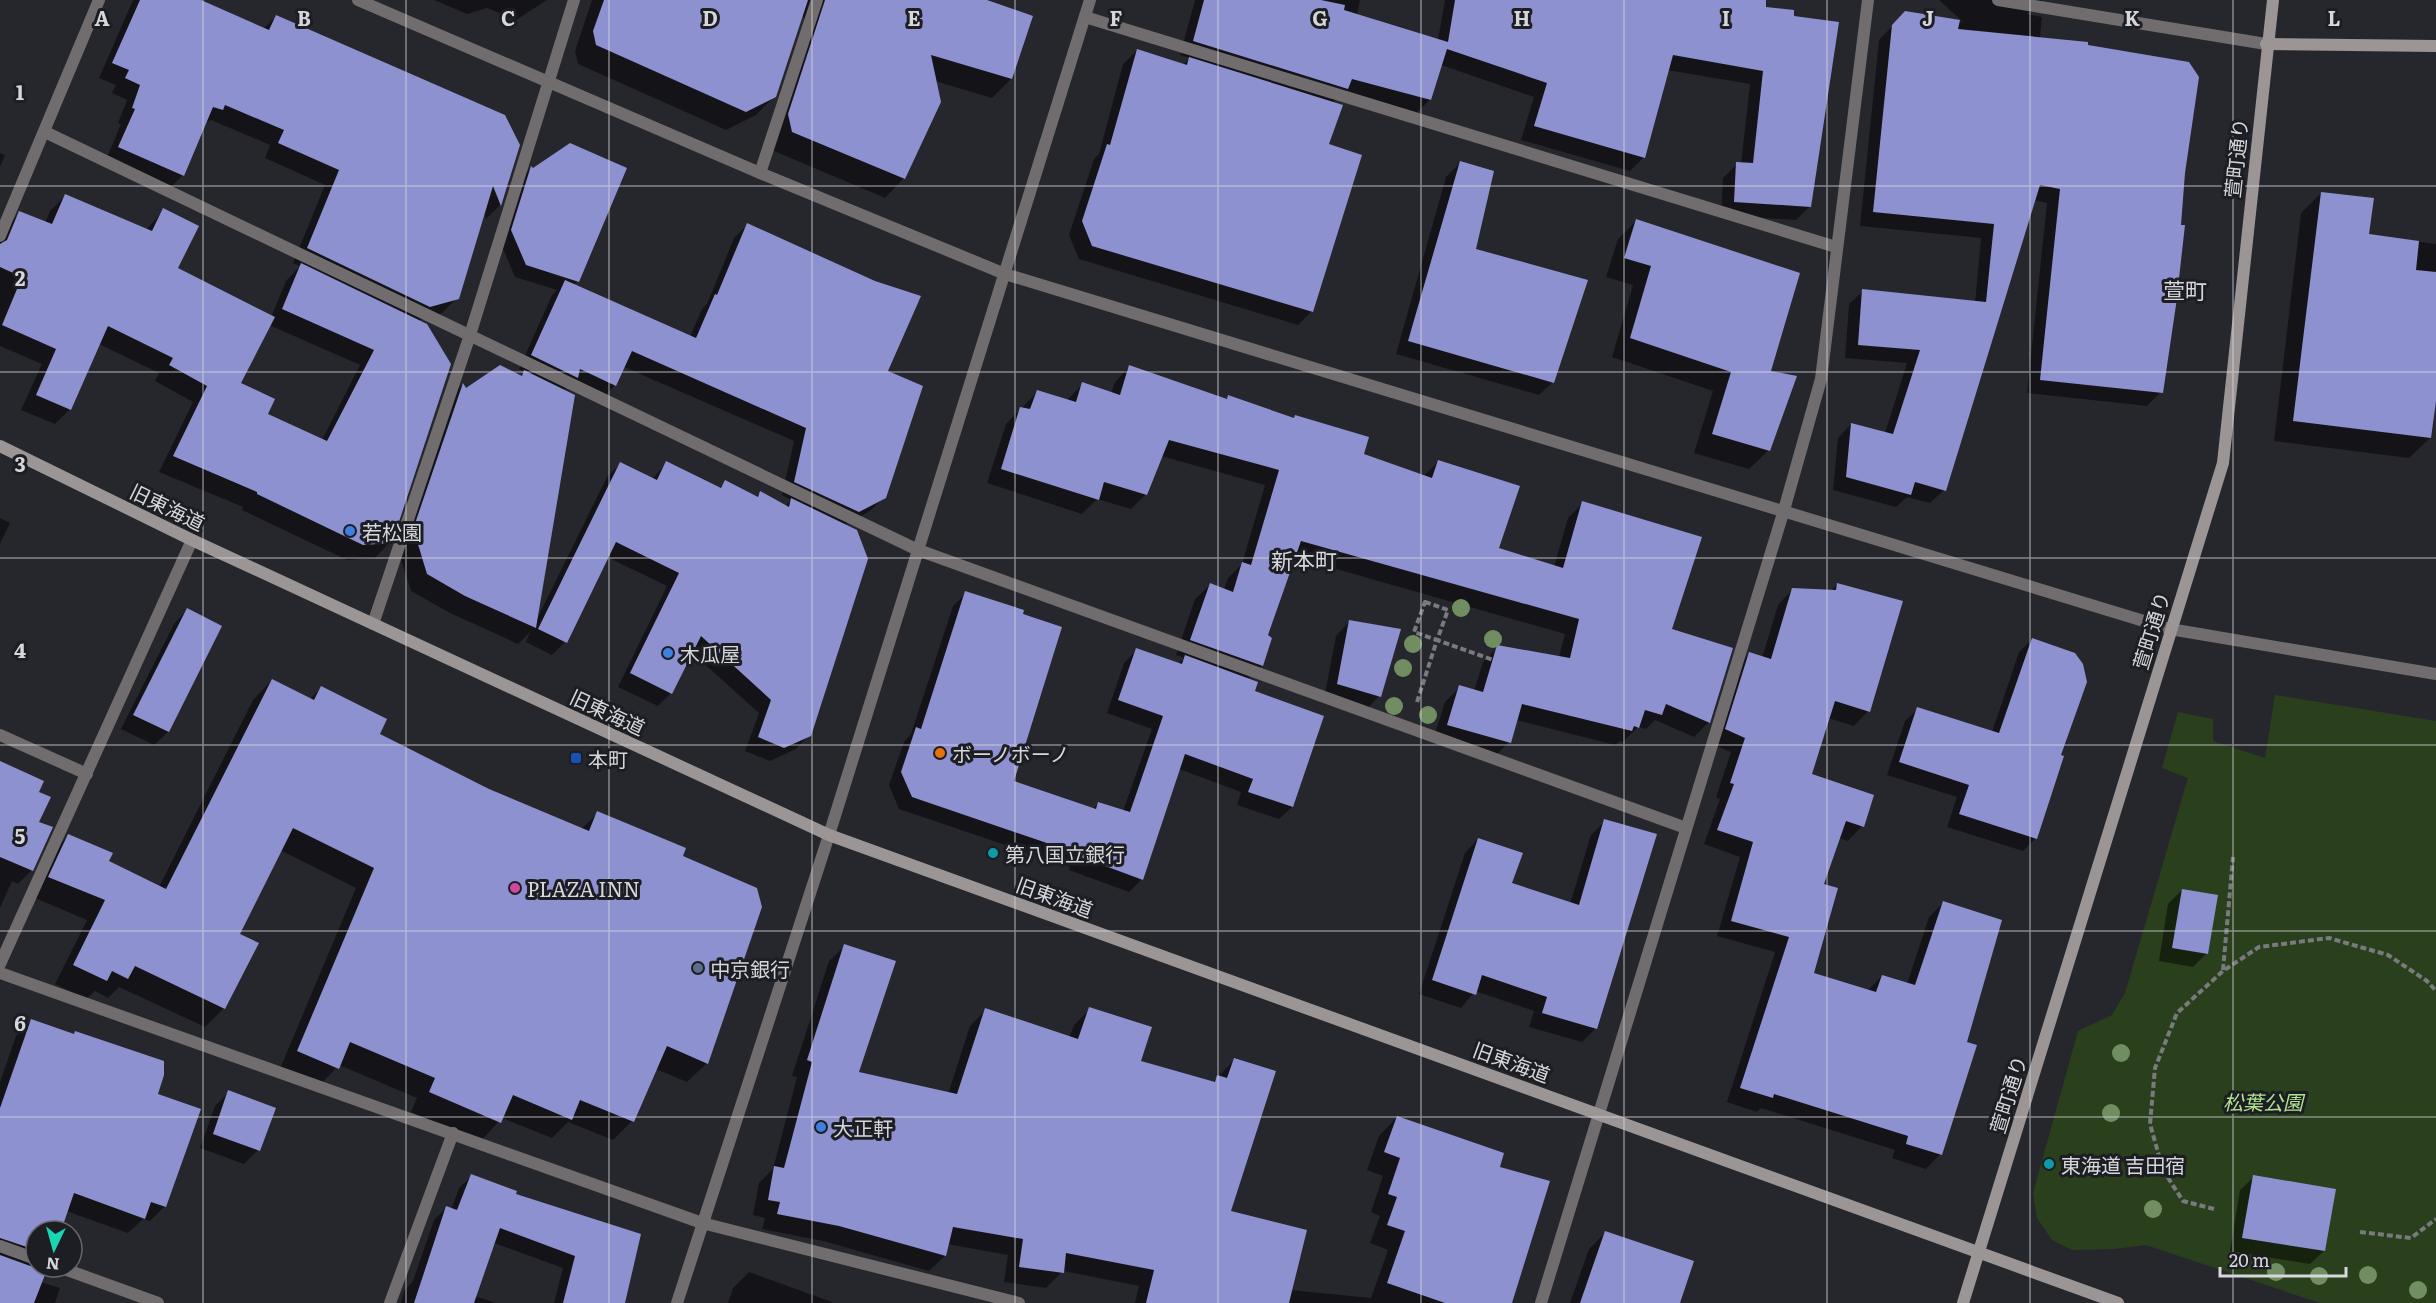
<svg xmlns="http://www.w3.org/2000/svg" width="2436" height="1303" font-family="Literata,'Noto Sans JP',serif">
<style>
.green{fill:#2a3f1c}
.shadow{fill:#0007;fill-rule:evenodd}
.building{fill:#8e91d0}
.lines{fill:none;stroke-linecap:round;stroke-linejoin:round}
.path{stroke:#797a7f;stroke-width:4;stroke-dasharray:6 3;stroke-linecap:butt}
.street{stroke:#716d6e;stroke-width:12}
.secondary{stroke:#9c9596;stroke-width:12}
.tree{fill:#718e63}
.grid{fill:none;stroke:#d6d7db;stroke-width:1.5;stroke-opacity:0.55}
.shop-dot{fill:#3f7fe0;stroke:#1d1d24;stroke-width:2}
.food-dot{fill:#e8710a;stroke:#1d1d24;stroke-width:2}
.transit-dot{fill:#1a4fb4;stroke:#1d1d24;stroke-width:2}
.culture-dot{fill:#0f9aa8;stroke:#1d1d24;stroke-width:2}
.hotel-dot{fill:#d1479c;stroke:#1d1d24;stroke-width:2}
.service-dot{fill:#5c6f8a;stroke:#1d1d24;stroke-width:2}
.labels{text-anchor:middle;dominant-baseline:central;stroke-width:6;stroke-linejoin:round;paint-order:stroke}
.street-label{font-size:20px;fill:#d6d7db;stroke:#1d1d24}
.poi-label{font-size:20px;fill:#d6d7db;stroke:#1d1d24;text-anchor:start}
.park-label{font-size:20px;font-style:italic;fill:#afe38f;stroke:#1d1d24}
.quarter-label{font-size:22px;fill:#d6d7db;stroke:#1d1d24}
.grid-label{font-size:20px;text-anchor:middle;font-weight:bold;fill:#d6d7db;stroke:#1d1d24;stroke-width:6;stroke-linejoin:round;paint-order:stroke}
</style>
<rect width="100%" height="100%" fill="#26272d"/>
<polygon class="green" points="2275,695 2436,721 2436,1303 2320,1303 2146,1245 2114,1249 2072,1250 2052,1240 2037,1218 2033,1193 2078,1031 2112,1015 2125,993 2188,778 2162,768 2178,712 2213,719 2213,741 2265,758"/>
<g class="shadow">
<path d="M133 0H198L263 29 276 17 519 145 500 205 486 219 484 212 457 298 442 313 417 321 390 542 375 558 347 560 242 510 243 507 159 472 193 402 155 381 159 373 99 344 70 409 55 424 21 410 42 364 0 346V239L4 229 20 213 45 223 50 211 65 196 146 230 164 210 176 269 271 317 286 281 300 266 293 263 325 185 265 158 270 145 211 120 205 123 183 175 168 190 105 162 121 124 118 123 127 100 112 93 116 85 99 78ZM269 325 360 365 322 440 266 414 239 384Z"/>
<polygon points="434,0 547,0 516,20 487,8 467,14"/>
<polygon points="592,0 982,0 1011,79 992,98 935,81 904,178 885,198 774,151 770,134 806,23 802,14 775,96 756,115 726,130 578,64 575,51"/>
<polygon points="1195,0 1360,0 1357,15 1438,40 1445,0 1765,0 1764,8 1810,206 1796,220 1721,215 1723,178 1737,164 1741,164 1750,84 1667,70 1644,157 1630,171 1521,140 1534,97 1441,65 1430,100 1416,113 1342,93 1332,103 1312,311 1298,325 1079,259 1069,235 1094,159 1099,154 1123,64 1137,51 1183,65 1190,58 1180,55"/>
<polygon points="1939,0 2042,0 2027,14 2042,17 2040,38 2086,47 2184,173 2161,392 2147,406 2027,393 2047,203 2034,200 1944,490 1930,503 1907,497 1896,507 1833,490 1838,438 1851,424 1885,433 1907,363 1845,358 1849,304 1863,291 1975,303 1981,238 1860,226 1879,40 1906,12 1963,22"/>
<polygon points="0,153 5,155 0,167"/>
<polygon points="1460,163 1474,250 1553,382 1539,395 1396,354 1446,177"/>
<path d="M531 168 578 281 573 285 690 337 702 309 707 304 734 238 748 224 886 372 884 497 870 511 844 525 809 735 796 749 770 761 745 751 759 713 691 652 671 693 658 706 618 687 667 586 607 557 565 642 552 655 526 642 530 632 518 644 448 612 411 591 400 557 446 401 462 385 465 390 520 377 525 372 519 369 552 295 557 290 515 277 500 242 520 179ZM624 367 794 441 782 495 791 500 785 506 760 493 755 498 726 482 719 488 667 463 652 479 620 464 607 477 537 619 563 391 570 384 602 399 615 385Z"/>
<polygon points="2321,193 2368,235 2436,244 2436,385 2430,438 2409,458 2274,441 2301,213"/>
<polygon points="1637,220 1769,373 1795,378 1768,451 1749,469 1694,453 1713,391 1612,357 1633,285 1606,277 1618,239"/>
<polygon points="1129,367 1225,400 1229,396 1362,455 1423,477 1439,461 1497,549 1554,567 1568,518 1583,503 1671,630 1709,722 1694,737 1655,720 1646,729 1638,727 1623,742 1620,741 1615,745 1516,720 1509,742 1494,757 1433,740 1445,702 1460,687 1474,691 1483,662 1498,647 1559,657 1565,634 1294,557 1267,636 1262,665 1247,680 1254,692 1322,717 1292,807 1279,819 1237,805 1241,792 1179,769 1142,879 1129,892 1069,870 1070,867 899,809 889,785 904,742 911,734 953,606 966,593 1012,782 1093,809 1099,803 1123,811 1152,729 1107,713 1124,663 1137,650 1178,664 1184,658 1176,655 1195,599 1210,585 1224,590 1228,578 1242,564 1265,485 1161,456 1146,494 1131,509 1097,499 1082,514 987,483 1006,424 1037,392 1067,400 1083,384 1111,394 1115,382"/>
<polygon points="0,518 10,523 0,544"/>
<polygon points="1837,585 1868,711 1854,726 1828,718 1811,775 1862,826 1848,841 1839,838 1822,885 1812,974 1867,991 1882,976 1907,984 1929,917 1943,903 1965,1043 1940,1154 1926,1169 1892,1158 1895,1150 1761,1108 1757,1112 1727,1102 1775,952 1717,936 1740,857 1704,844 1720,799 1716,797 1731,752 1712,744 1735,668 1749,654 1762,658 1778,605 1792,590 1830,592"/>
<polygon points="187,610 220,627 168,732 154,745 121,729 174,624"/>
<polygon points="1349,622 1379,696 1366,710 1324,698 1336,636"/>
<polygon points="2032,640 2059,756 2062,757 2035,839 2023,851 1947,827 1957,797 1887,775 1905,721 1918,709 1992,732 2019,652"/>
<polygon points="272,680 310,699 321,688 378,735 488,790 581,829 598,813 681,857 707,1063 687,1082 656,1069 632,1121 613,1140 568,1122 552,1138 502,1118 480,1142 411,1112 417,1098 339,1065 318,1087 279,1071 356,888 280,850 238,934 224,1008 205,1027 119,987 108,998 95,991 86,999 55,984 87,920 30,896 49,855 68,836 107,861 159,887 253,700"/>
<polygon points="0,762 37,792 37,822 32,870 18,884 12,881 0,908"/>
<polygon points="1605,821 1655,835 1595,1029 1582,1042 1529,1027 1534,1011 1475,991 1461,1008 1419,994 1465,853 1478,839 1511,884 1570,904 1591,835"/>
<polygon points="2182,890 2207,953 2193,967 2159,961 2168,904"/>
<polygon points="845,946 857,1073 948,1094 970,1026 986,1010 1069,1038 1074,1025 1090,1009 1139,1062 1212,1083 1234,1060 1229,1212 1291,1290 1371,1298 1388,1250 1370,1243 1380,1216 1371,1212 1383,1176 1367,1170 1379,1136 1397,1117 1498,1168 1511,1303 1135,1303 1139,1286 1063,1271 1046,1288 1004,1282 1008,1255 947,1244 945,1256 929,1271 823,1241 762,1229 765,1218 753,1215 759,1183 773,1169 797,1077 792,1076 829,961"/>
<polygon points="31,1021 156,1094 165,1206 150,1221 143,1219 128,1233 66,1211 59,1231 36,1231 36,1267 46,1267 41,1282 60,1288 55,1303 0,1303 0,1082 16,1036"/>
<polygon points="229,1092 258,1150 244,1164 200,1148 215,1106"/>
<polygon points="472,1176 514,1195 623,1303 554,1303 563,1268 494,1243 475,1296 496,1303 401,1303 404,1291 413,1281 434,1220 446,1208 451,1210 459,1188"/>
<polygon points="2254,1177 2324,1251 2310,1264 2230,1251 2240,1190"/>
<polygon points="1606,1232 1678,1303 1570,1303 1589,1249"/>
<polygon points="749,1272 832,1302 832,1303 728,1303 733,1288"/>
</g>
<g class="building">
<polygon points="140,0 201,0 269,30 276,15 505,115 520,145 501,206 493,186 459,299 430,307 307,248 339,170 278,143 284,130 225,105 223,110 213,107 184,176 118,147 135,109 132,108 140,85 125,78 129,70 112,63"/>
<polygon points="604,0 808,0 776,97 746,112 596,45 593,31"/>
<polygon points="825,0 987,0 1033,16 1012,79 931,55 941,102 905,179 792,132 788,114"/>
<polygon points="1204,0 1321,0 1345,5 1344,10 1448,42 1455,0 1766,0 1766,7 1794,10 1794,16 1839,22 1811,207 1734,202 1736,162 1753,163 1763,71 1673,55 1645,158 1534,126 1547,83 1447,49 1431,100 1352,79 1348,89 1193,41"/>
<polygon points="1905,11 1960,20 1958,29 2088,42 2088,45 2189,62 2199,77 2185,173 2181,225 2185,225 2176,305 2163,393 2040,380 2060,189 2040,185 1946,491 1915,482 1911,495 1846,477 1851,423 1893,434 1920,350 1858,345 1862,289 1986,302 1994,224 1873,212 1892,25"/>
<polygon points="1137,49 1187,65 1189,57 1343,105 1329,144 1362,155 1313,312 1092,246 1082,221 1107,144 1110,145"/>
<polygon points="570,143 627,168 579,282 526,265 511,230 531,166 533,168"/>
<polygon points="1460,161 1494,171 1476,249 1588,280 1554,383 1408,341"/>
<polygon points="2321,192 2374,198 2369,234 2419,241 2416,270 2436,272 2436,401 2431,438 2293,421"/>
<polygon points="65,194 152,231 163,208 199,226 178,268 275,317 241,383 275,399 268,414 327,441 374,350 282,309 301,263 427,324 451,364 392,543 363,545 257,494 257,492 173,456 207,386 169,365 173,358 108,326 71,410 36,395 56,349 2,325 22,277 0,267 0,244 7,240 19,211 52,224"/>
<polygon points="1636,219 1800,273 1771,371 1797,376 1770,451 1712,434 1731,372 1630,338 1651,266 1624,258"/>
<polygon points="747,223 875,281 921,296 888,371 923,386 886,498 859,512 794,482 806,428 632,351 616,386 580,369 578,378 531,355 565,280 696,338 715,294 717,295"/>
<polygon points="500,365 522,376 524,370 575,395 536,628 465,596 427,574 417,541 409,541 463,383 466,388"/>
<polygon points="1129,365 1227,399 1228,395 1294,418 1295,415 1369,437 1364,454 1432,478 1438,460 1520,486 1499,548 1563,568 1582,501 1702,537 1672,629 1733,648 1710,723 1666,704 1662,715 1645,710 1639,728 1634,726 1632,731 1522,704 1511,743 1447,725 1459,685 1483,692 1497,645 1570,658 1579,619 1301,541 1268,635 1272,638 1263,666 1190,640 1210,583 1233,592 1242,562 1251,565 1279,470 1169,440 1147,495 1104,482 1099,500 1001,469 1020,407 1030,409 1037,390 1076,402 1082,382 1120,395"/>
<polygon points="666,461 721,488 725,480 758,497 760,491 789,507 791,498 857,530 868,559 811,736 784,748 758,737 771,700 701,636 672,694 630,673 679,573 616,542 567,643 538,629 620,462 657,480"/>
<polygon points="1837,583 1903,601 1870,712 1835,701 1812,774 1874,795 1864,827 1846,821 1824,884 1838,888 1814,973 1876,992 1882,975 1915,985 1943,901 2002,920 1967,1042 1977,1045 1942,1155 1906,1144 1908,1136 1774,1094 1773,1098 1740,1088 1789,937 1731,921 1753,842 1717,830 1734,784 1730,783 1745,738 1725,729 1749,652 1771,659 1792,588 1836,590"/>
<polygon points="965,591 1024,610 1023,614 1062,627 1014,781 1096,809 1098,802 1130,812 1163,716 1118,700 1136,648 1182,664 1185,655 1258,682 1255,691 1324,716 1293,807 1248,792 1253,779 1185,754 1143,880 1081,857 1082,855 912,797 901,772 916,727 921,729"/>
<polygon points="187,608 222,626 169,732 133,715"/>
<polygon points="1349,620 1401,629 1381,697 1337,684"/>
<polygon points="2032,638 2075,653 2083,664 2087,682 2061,755 2064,756 2037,839 1959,814 1969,785 1899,762 1917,707 1999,733"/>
<polygon points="272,679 314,700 321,686 387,719 380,734 489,789 589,831 597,811 686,848 683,856 757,888 762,907 708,1064 667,1046 634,1122 580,1100 572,1120 513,1095 501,1123 429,1092 435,1078 350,1042 339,1069 297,1051 374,868 293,828 240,934 259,943 225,1009 135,966 128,979 112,971 107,981 73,965 105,900 48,877 68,834 113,853 109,861 166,889"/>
<polygon points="0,761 44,781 39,792 51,797 39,822 53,827 33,871 0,857"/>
<polygon points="1604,819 1657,834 1597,1029 1542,1013 1547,997 1482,975 1476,995 1432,980 1478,838 1523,853 1512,883 1579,905"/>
<polygon points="2182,889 2218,895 2208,954 2172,948"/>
<polygon points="844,944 896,961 859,1072 957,1094 985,1008 1078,1039 1089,1007 1152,1027 1141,1061 1215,1082 1217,1075 1227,1078 1234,1058 1276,1071 1231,1211 1307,1230 1289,1303 1146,1303 1154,1270 1066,1253 1064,1273 1019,1267 1023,1239 953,1227 946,1256 839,1226 777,1214 780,1202 768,1200 774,1166 784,1168 812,1062 807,1060"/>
<polygon points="31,1019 74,1034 75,1031 164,1061 164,1075 158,1094 201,1109 166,1207 151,1202 145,1219 74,1193 61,1231 36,1231 36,1250 0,1238 0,1108"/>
<polygon points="228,1090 276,1108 260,1151 213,1134"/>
<polygon points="1397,1116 1504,1153 1500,1167 1550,1181 1512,1303 1445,1303 1387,1283 1405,1231 1387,1225 1397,1197 1388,1194 1400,1158 1384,1152"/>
<polygon points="471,1174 517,1191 516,1194 641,1234 625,1303 563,1303 575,1256 500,1228 474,1303 414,1303 446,1206 457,1210"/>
<polygon points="2253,1175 2336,1189 2325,1251 2242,1238"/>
<polygon points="1605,1231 1694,1261 1680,1303 1580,1303"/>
<polygon points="0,1255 33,1267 48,1267 34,1303 0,1303"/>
</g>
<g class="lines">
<g class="path">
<polygon points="1425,602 1448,610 1437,640 1414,632"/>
<polyline points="1417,702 1437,640 1493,660"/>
<polyline points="2223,970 2233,857"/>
<polyline points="2214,1209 2183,1201 2163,1170 2150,1124 2155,1068 2177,1013 2223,971 2259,947 2329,938 2388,955 2427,981 2436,991"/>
<polyline points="2360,1232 2411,1238 2436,1219"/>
</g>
<g class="street">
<polyline points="358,0 760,173 1005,274 2170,629 2436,674"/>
<polyline points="1998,0 2266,44"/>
<polyline points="1085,17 1836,247"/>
<polyline points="45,132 918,550 1686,828"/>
<polyline points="760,173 817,0"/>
<polyline points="0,236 99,0"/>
<polyline points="373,624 470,335 574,0"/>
<polyline points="0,735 87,774"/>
<polyline points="0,964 192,540"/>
<polyline points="0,973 702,1223 1019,1303"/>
<polyline points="0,1246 36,1259"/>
<polyline points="59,1267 158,1303"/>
<polyline points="390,1303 453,1133"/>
<polyline points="677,1303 829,835 1090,0"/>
<polyline points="1541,1303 1784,510 1821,379 1868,0"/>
</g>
<g class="secondary">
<polyline points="2266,44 2436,46"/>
<polyline points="0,446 192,540 829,835 2118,1303"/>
<polyline points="1963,1303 2223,463 2273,0"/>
</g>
</g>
<g class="tree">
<circle cx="1461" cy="608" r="9"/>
<circle cx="1493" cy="639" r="9"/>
<circle cx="1413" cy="644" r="9"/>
<circle cx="1403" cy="668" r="9"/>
<circle cx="1394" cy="706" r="9"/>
<circle cx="1428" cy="715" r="9"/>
<circle cx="2121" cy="1053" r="9"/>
<circle cx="2111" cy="1113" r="9"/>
<circle cx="2153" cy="1209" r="9"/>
<circle cx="2276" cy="1272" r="9"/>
<circle cx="2368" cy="1275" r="9"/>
<circle cx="2319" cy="1276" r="9"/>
<circle cx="2418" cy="1290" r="9"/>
</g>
<path class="grid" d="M203 0V1303M406 0V1303M609 0V1303M812 0V1303M1015 0V1303M1218 0V1303M1421 0V1303M1624 0V1303M1827 0V1303M2030 0V1303M2233 0V1303M0 186H2436M0 372H2436M0 558H2436M0 745H2436M0 931H2436M0 1117H2436"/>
<g class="shop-dot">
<circle cx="350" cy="531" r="6"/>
<circle cx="668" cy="653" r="6"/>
<circle cx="821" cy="1127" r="6"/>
</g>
<circle class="food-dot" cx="940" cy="753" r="6"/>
<rect class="transit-dot" x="570" y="752" width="12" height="12" rx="3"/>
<g class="culture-dot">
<circle cx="993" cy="853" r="6"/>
<circle cx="2049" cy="1164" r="6"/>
</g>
<circle class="hotel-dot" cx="515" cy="888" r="6"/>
<circle class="service-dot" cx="698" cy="968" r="6"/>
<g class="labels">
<g class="street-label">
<text transform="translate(2235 158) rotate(-84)">萱町通り</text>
<text transform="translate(168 506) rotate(26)">旧東海道</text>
<text transform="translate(2150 630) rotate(-73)">萱町通り</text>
<text transform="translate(608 711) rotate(25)">旧東海道</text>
<text transform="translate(1055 896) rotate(20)">旧東海道</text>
<text transform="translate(1512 1061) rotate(20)">旧東海道</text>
<text transform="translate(2007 1094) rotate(-73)">萱町通り</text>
</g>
<g class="poi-label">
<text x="362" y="531">若松園</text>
<text x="680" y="653">木瓜屋</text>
<text x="952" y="753">ボーノボーノ</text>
<text x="588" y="758">本町</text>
<text x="1005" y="853">第八国立銀行</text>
<text x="527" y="888">PLAZA INN</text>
<text x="710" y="968">中京銀行</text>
<text x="833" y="1127">大正軒</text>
<text x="2061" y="1164">東海道 吉田宿</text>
</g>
<g class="park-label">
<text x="2263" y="1101">松葉公園</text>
</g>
<g class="quarter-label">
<text x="2185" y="289">萱町</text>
<text x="1304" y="559">新本町</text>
</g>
</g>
<g class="grid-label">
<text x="102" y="26">A</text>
<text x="304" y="26">B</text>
<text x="508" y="26">C</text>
<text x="710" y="26">D</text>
<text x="914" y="26">E</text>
<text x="1116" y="26">F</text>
<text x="1320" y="26">G</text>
<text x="1522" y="26">H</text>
<text x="1726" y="26">I</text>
<text x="1928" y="26">J</text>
<text x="2132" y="26">K</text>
<text x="2334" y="26">L</text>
<text x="20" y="100">1</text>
<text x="20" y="286">2</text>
<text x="20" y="472">3</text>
<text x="20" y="658">4</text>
<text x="20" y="844">5</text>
<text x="20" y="1031">6</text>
</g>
<g transform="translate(54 1249) rotate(185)"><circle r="28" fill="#1d1d24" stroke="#67676d" stroke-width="1.5"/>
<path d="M0-4.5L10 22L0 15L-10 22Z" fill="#19d5b2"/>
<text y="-9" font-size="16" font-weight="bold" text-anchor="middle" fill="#d6d7db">N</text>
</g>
<path d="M2220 1267v9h126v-9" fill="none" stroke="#d6d7db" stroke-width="3"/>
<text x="2229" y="1267" font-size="18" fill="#d6d7db" stroke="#1d1d24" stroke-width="4.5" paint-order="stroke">20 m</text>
</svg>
